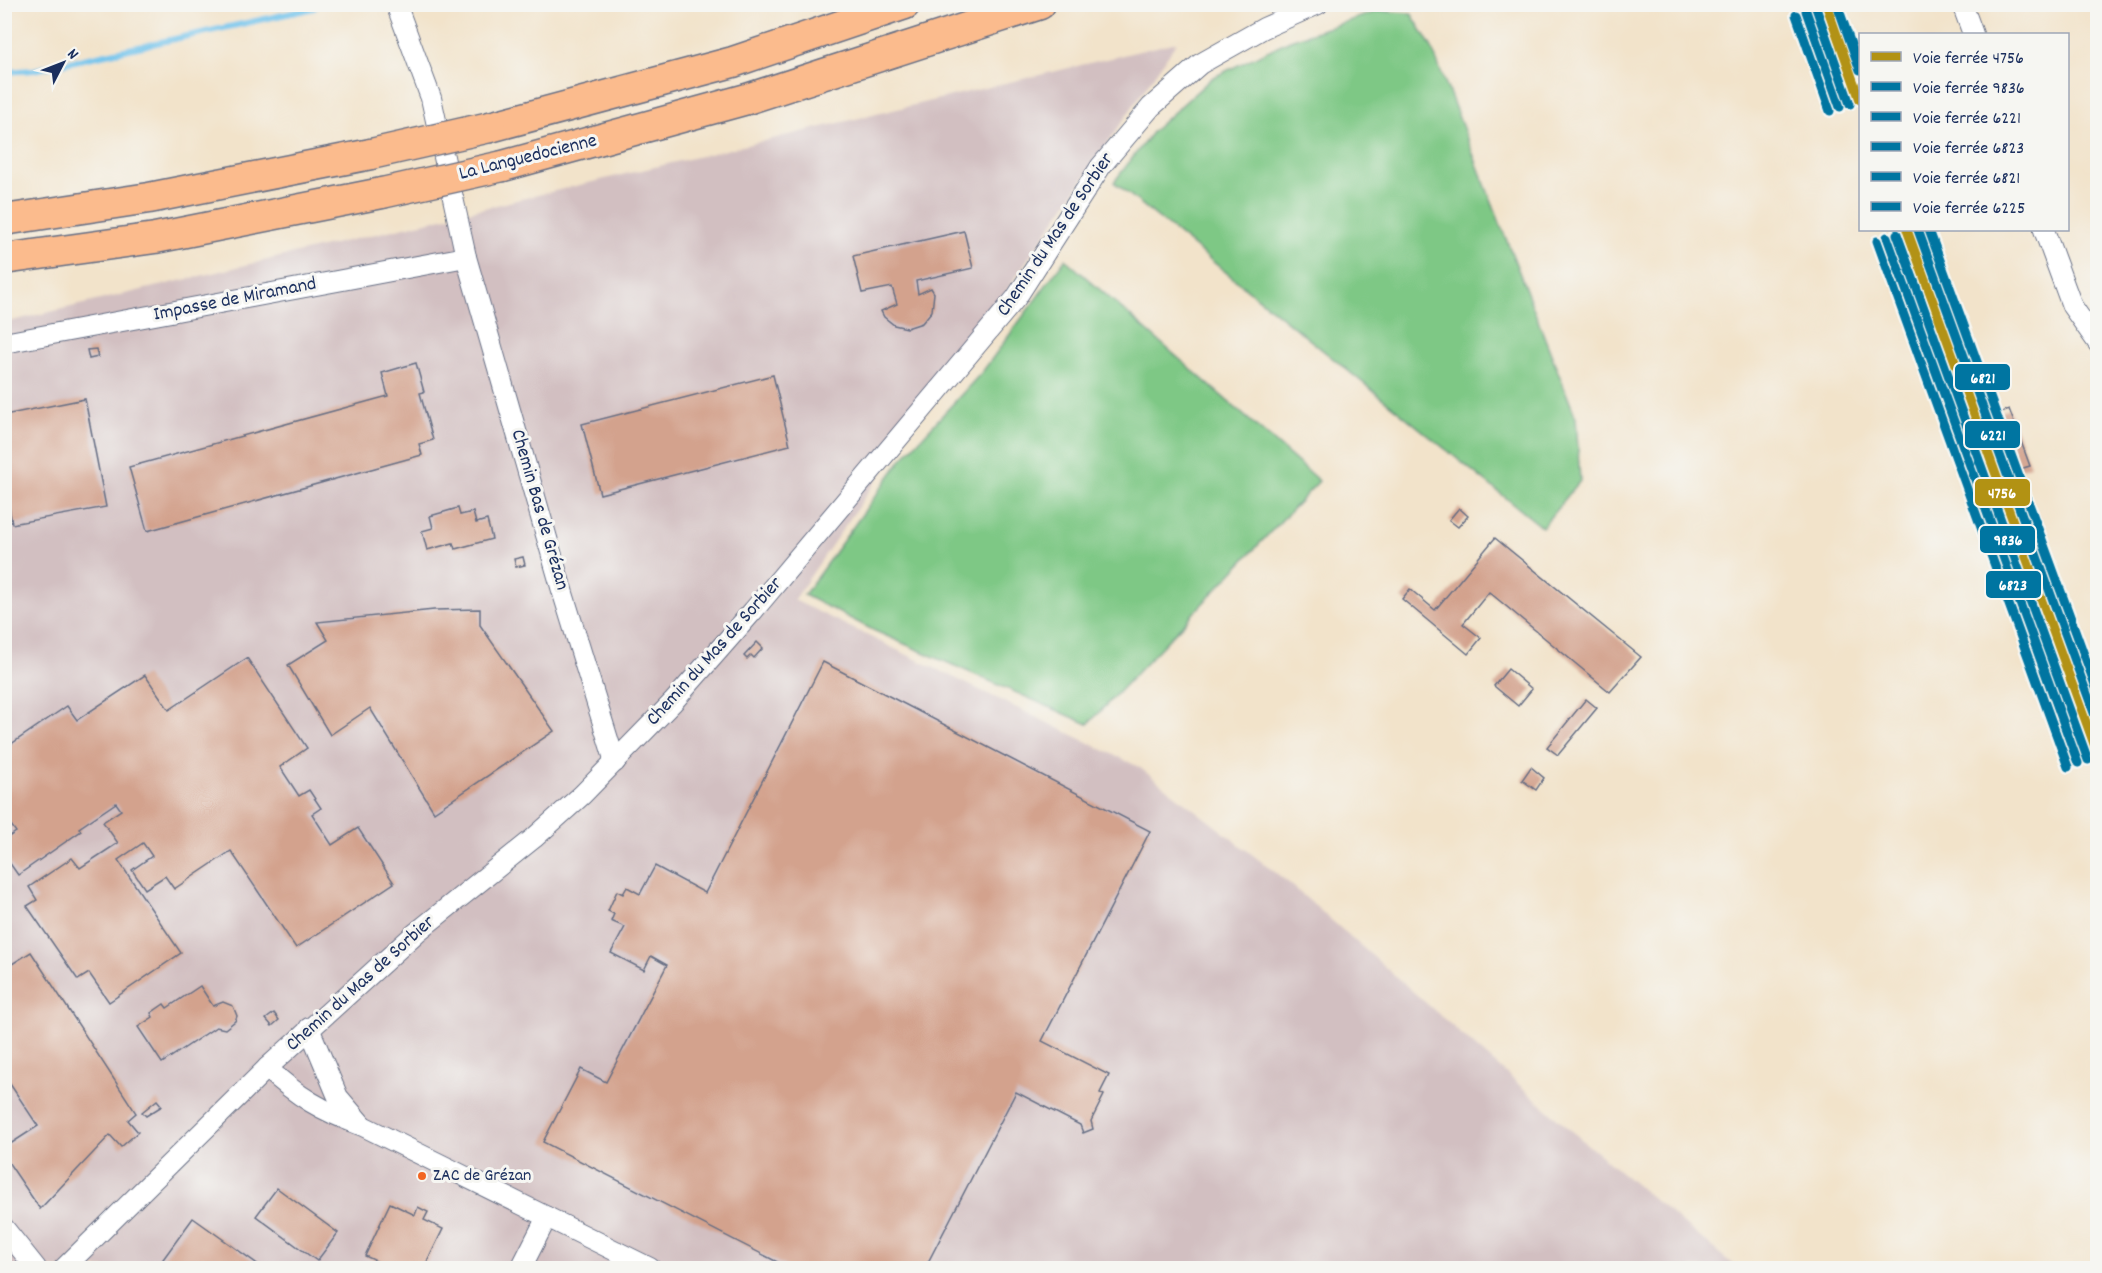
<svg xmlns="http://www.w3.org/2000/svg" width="2102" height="1273" font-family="Dekko,sans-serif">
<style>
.industrial{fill:#d2bfc1}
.green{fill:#7ec885;stroke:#4c7c72;stroke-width:1.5}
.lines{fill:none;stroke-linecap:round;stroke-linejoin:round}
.stream{stroke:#6fc3ec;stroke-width:6}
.building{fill:#d3a28d}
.minor-casing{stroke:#666e84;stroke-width:22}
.highway-casing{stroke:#666e84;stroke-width:33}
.minor{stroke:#fff;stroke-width:20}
.highway{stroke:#fbbb8d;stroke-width:30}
.highway-bridge-casing{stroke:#666e84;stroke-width:33;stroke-linecap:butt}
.highway-bridge{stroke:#fbbb8d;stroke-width:30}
.rail-1-casing{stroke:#f6f6f2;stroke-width:14}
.rail-2-casing{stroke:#f6f6f2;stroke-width:14}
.rail-3-casing{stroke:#f6f6f2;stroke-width:14}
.rail-4-casing{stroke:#f6f6f2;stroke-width:14}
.rail-5-casing{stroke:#f6f6f2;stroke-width:14}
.rail-6-casing{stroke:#f6f6f2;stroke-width:14}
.rail-1{stroke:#b29213;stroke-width:9}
.rail-2{stroke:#0075a1;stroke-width:9}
.rail-3{stroke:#0075a1;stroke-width:9}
.rail-4{stroke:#0075a1;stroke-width:9}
.rail-5{stroke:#0075a1;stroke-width:9}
.rail-6{stroke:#0075a1;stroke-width:9}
.bus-dot{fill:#f26522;stroke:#f6f6f2;stroke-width:2}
.labels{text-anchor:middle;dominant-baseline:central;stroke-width:6;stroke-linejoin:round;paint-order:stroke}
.bus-label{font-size:18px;fill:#1b2f5e;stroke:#f6f6f2;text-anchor:start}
.street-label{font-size:20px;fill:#1b2f5e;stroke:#f6f6f2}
.line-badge{stroke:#f6f6f2;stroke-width:2}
.badge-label{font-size:16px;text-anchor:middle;font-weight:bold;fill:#fff}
</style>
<rect width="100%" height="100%" fill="#f6f6f2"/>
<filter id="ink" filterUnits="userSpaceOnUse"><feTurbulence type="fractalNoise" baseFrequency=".0167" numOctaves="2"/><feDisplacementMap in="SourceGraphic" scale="12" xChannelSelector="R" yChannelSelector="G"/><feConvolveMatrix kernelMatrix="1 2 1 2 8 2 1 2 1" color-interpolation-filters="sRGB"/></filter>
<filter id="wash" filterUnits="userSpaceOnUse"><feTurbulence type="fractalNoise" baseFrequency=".008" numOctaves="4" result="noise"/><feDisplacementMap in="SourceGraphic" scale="24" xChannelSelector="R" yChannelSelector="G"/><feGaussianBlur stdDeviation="1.35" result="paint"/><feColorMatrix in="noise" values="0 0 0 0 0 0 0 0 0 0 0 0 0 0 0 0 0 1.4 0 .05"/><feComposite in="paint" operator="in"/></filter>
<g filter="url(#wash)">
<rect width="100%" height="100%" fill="#f2e3ca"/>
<polygon class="industrial" points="1177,42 794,600 1139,767 1289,883 1589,1146 1737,1268 5,1268 4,323"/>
<g class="green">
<polygon points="1379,11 1411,13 1431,46 1576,418 1580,481 1542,527 1114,182 1153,131 1212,78 1290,40"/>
<polygon points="1065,259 1319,481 1088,724 875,631 804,595 902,459 983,371"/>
</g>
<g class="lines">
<polyline class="stream" points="4,72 34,70 314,8 318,4"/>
</g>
<g id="blocks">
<g class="building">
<polygon points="964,231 973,268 916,281 918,294 931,288 934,293 932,311 922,323 907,328 894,325 884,317 881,311 897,304 892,287 862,293 853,256"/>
<polygon points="96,349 98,357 89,359 87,350"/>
<polygon points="416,363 424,392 420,393 433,440 419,444 422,455 147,531 129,467 388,396 382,373"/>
<polygon points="773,375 790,445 600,494 582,424"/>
<polygon points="85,399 106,507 12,524 7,495 4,496 4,415"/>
<polygon points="2009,409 2030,466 2020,469 1999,413"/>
<polygon points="458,508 460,515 473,512 476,523 487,520 492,539 455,549 453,543 427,550 422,531 433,528 430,516"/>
<polygon points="1459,508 1468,516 1458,527 1449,520"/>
<polygon points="1495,538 1641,657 1610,692 1489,592 1463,624 1481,638 1468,654 1402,599 1410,589 1435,610"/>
<polygon points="523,557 525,565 516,567 514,559"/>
<polygon points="480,609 480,625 554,731 434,812 370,708 330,735 288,665 328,640 317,622 434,610"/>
<polygon points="757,642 763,648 754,658 751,655 747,659 744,656"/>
<polygon points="247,658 307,748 280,767 299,796 309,790 321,808 312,814 332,845 358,828 394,883 296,948 231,851 174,889 165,876 145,889 132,870 152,856 143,843 118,860 181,953 109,1002 89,973 78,980 27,906 37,900 29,887 72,858 80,868 118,843 103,822 121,810 116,803 79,828 81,831 18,875 4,855 4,840 16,832 4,815 4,749 67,706 77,720 145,675 169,710"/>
<polygon points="823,662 1150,831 1042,1041 1109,1075 1100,1093 1104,1095 1091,1121 1093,1129 1083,1133 1080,1125 1016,1092 925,1268 789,1268 543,1142 581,1069 606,1082 667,965 651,956 644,970 611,953 625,927 611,921 614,914 608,911 617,891 623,894 627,887 640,894 655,866 705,893"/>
<polygon points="1508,669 1532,689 1518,706 1494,686"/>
<polygon points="1586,699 1597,708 1558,755 1547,747"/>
<polygon points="1531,767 1544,778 1536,790 1522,780"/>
<polygon points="31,952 136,1113 128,1120 138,1132 121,1147 110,1135 40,1209 4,1156 4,1148 38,1126 4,1075 4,969"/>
<polygon points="200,986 213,1006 223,1002 233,1006 237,1016 235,1021 225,1029 216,1027 162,1063 138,1027 153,1017 151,1013 164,1004 167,1008"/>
<polygon points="274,1013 279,1020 272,1026 266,1019"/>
<polygon points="157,1100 162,1106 146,1116 142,1112"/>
<polygon points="277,1188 338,1233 317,1261 256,1216"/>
<polygon points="390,1203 415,1215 418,1207 428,1212 424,1220 443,1229 424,1268 391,1268 365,1256"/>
<polygon points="193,1218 263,1268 161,1268 158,1266"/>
</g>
</g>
</g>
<g filter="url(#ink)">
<use href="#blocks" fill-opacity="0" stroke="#666e84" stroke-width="1.5"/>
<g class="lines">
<defs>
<g id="minor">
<polyline points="396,4 431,98 466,257 561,587 615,762"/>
<polyline points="1962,4 1973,34"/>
<polyline points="2044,230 2072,306 2098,343"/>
<polyline points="4,343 466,257"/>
<polyline points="309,1028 338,1097 361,1124"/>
<path d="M267 1068C298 1097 322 1111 363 1126L650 1268"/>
<polyline points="4,1228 36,1268"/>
<polyline points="64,1268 267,1068 417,932 534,838 582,795 673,702 753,611 1016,298 1101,166 1151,107 1200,64 1264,28 1318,4"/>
<polyline points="521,1268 547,1217"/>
</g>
<g id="highway">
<polyline points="490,127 733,62 905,4"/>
<polyline points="503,166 747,99 1040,4"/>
<polyline points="4,220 149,198 371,154"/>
<polyline points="4,259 155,238 382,193"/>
</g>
</defs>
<use href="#minor" class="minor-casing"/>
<use href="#highway" class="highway-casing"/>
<use href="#minor" class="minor"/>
<use href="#highway" class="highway"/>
<defs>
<g id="highway-bridge">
<polyline points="371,154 490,127"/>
<polyline points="382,193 503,166"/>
</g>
</defs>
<use href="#highway-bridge" class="highway-bridge-casing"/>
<use href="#highway-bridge" class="highway-bridge"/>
<defs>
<g id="rail-1">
<polyline points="1826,4 1860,100"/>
<polyline points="1907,230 2098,755"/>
</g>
<g id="rail-2">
<polyline points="1816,8 1850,104"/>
<polyline points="1897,234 2088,760"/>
</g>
<g id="rail-3">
<polyline points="1837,4 1860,70"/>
<polyline points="1918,230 2098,724"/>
</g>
<g id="rail-4">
<polyline points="1806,11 1840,107"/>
<polyline points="1887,237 2078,763"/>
</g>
<polyline id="rail-5" points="1929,230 2098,693"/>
<g id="rail-6">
<polyline points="1796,15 1830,111"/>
<polyline points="1877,241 2068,767"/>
</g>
</defs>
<use href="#rail-1" class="rail-1-casing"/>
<use href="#rail-2" class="rail-2-casing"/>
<use href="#rail-3" class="rail-3-casing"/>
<use href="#rail-4" class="rail-4-casing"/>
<use href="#rail-5" class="rail-5-casing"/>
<use href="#rail-6" class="rail-6-casing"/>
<use href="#rail-1" class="rail-1"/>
<use href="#rail-2" class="rail-2"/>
<use href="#rail-3" class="rail-3"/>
<use href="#rail-4" class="rail-4"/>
<use href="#rail-5" class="rail-5"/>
<use href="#rail-6" class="rail-6"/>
</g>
</g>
<circle class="bus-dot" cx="422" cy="1176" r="5"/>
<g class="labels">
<g class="bus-label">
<text x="433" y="1176">ZAC de Grézan</text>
</g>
<g class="street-label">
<text transform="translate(528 158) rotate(-14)">La Languedocienne</text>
<text transform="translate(1056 235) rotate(-56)">Chemin du Mas de Sorbier</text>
<text transform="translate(235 300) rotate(-11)">Impasse de Miramand</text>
<text transform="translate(539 510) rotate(74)">Chemin Bas de Grézan</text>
<text transform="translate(715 652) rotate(-48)">Chemin du Mas de Sorbier</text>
<text transform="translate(361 984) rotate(-42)">Chemin du Mas de Sorbier</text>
</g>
</g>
<g class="line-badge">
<rect x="1954" y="363" width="57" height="28" rx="6" fill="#0075a1"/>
<rect x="1964" y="420" width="57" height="29" rx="6" fill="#0075a1"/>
<rect x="1974" y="478" width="57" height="29" rx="6" fill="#b29213"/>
<rect x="1979" y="525" width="57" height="29" rx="6" fill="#0075a1"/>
<rect x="1985" y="570" width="57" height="29" rx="6" fill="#0075a1"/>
</g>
<g class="badge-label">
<text x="1983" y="383">6821</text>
<text x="1993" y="440">6221</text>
<text x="2002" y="498">4756</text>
<text x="2008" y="545">9836</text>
<text x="2013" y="590">6823</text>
</g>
<rect width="2102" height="1273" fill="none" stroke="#f6f6f2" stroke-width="24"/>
<rect x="1859" y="33" width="210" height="198" fill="#f6f6f2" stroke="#9ea6b7" stroke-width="1.5"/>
<rect x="1871" y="52" width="30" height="9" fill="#b29213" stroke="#9ea6b7" stroke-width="1.5"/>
<text x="1913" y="63" font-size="18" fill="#1b2f5e">Voie ferrée 4756</text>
<rect x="1871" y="82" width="30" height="9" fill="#0075a1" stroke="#9ea6b7" stroke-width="1.5"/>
<text x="1913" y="93" font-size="18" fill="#1b2f5e">Voie ferrée 9836</text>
<rect x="1871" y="112" width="30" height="9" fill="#0075a1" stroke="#9ea6b7" stroke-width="1.5"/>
<text x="1913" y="123" font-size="18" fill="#1b2f5e">Voie ferrée 6221</text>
<rect x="1871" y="142" width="30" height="9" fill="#0075a1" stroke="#9ea6b7" stroke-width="1.5"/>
<text x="1913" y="153" font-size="18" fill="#1b2f5e">Voie ferrée 6823</text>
<rect x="1871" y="172" width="30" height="9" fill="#0075a1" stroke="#9ea6b7" stroke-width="1.5"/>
<text x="1913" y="183" font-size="18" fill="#1b2f5e">Voie ferrée 6821</text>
<rect x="1871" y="202" width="30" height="9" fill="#0075a1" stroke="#9ea6b7" stroke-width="1.5"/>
<text x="1913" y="213" font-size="18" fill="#1b2f5e">Voie ferrée 6225</text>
<g transform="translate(63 63) rotate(48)" stroke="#f6f6f2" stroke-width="4.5" paint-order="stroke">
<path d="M0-4.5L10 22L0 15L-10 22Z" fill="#1b2f5e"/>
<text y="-9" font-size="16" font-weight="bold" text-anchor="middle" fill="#1b2f5e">N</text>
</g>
</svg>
